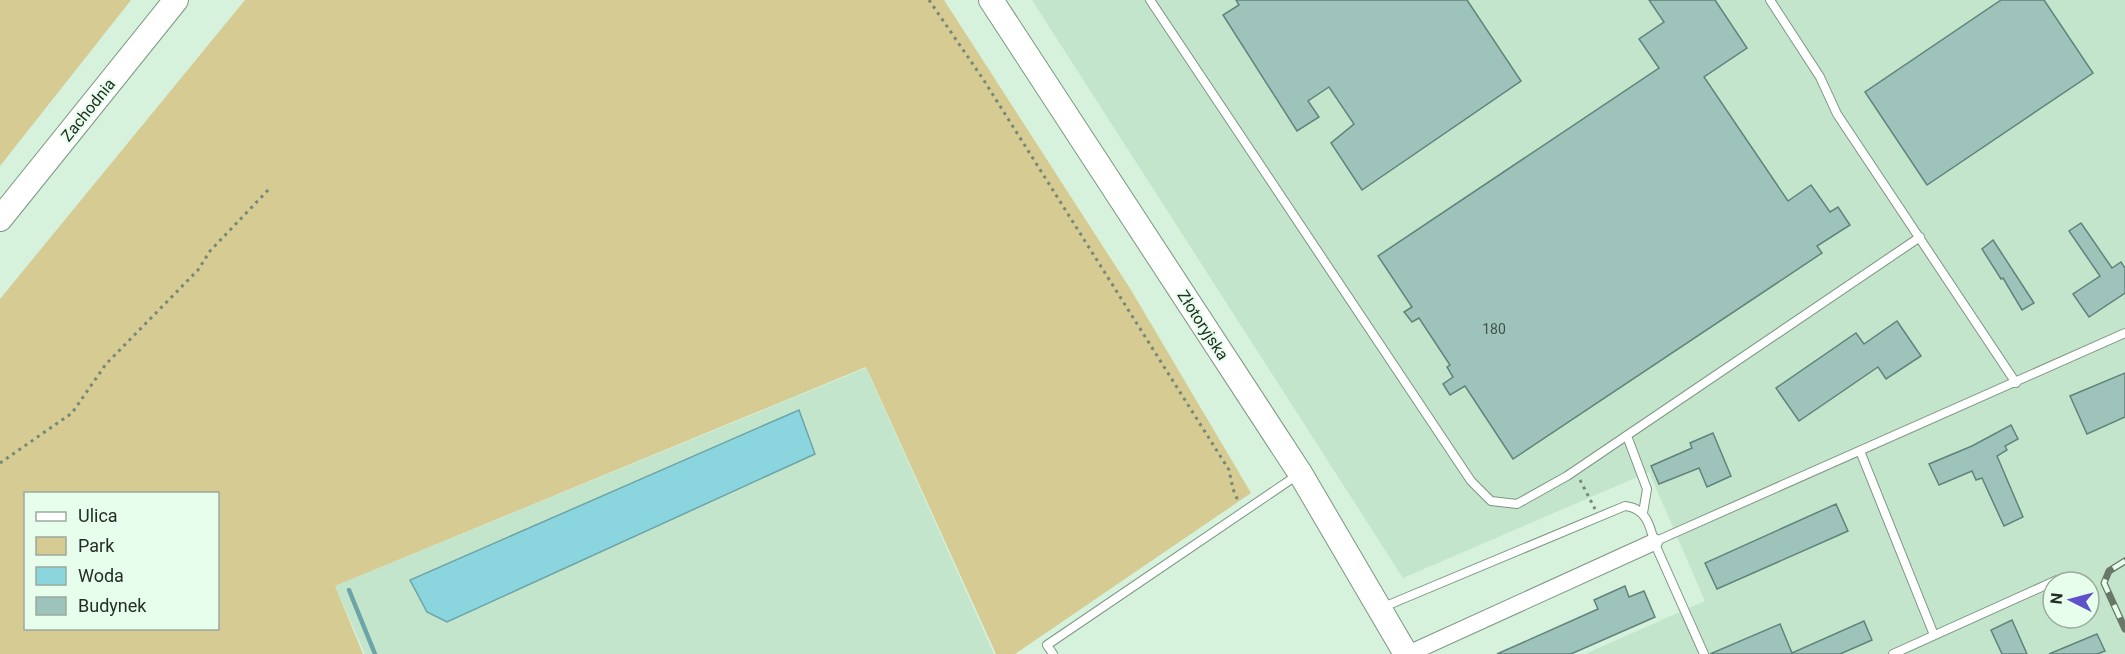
<svg xmlns="http://www.w3.org/2000/svg" width="2125" height="654" font-family="Roboto,sans-serif">
<style>
.built{fill:#c3e5cb;fill-rule:evenodd}
.green{fill:#d5cb93;fill-rule:evenodd}
.water{fill:#8bd6de;stroke:#6ca4a7;stroke-width:1.5}
.lines{fill:none;stroke-linecap:round;stroke-linejoin:round}
.stream{stroke:#6ca4a7;stroke-width:4.5}
.building{fill:#9ec3ba;stroke:#60837b;stroke-width:1.5}
.lane-casing{stroke:#7c9682;stroke-width:10}
.street-casing{stroke:#7c9682;stroke-width:18}
.secondary-casing{stroke:#7c9682;stroke-width:26}
.path{stroke:#768879;stroke-width:3;stroke-dasharray:3 4.5;stroke-linecap:butt}
.lane{stroke:#fff;stroke-width:8}
.street{stroke:#fff;stroke-width:16}
.secondary{stroke:#fff;stroke-width:24}
.rail-casing{stroke:#67776a;stroke-width:7}
.rail{stroke:#e7feec;stroke-width:4.5;stroke-dasharray:14;stroke-linecap:butt}
.labels{text-anchor:middle;dominant-baseline:central;stroke-width:4.5;stroke-linejoin:round;paint-order:stroke}
.number-label{font-size:14px;fill:#42534b}
.street-label{font-size:16px;fill:#242e26;stroke:#e7feec}
</style>
<rect width="100%" height="100%" fill="#d6f2dc"/>
<g class="built">
<path d="M1032 0H2125V654H1585L1705 601 1649 472 1403 578ZM2053 582H2089V618H2053Z"/>
<polygon points="866,368 994,654 365,654 335,586"/>
</g>
<g class="green">
<polygon points="0,0 131,0 0,166"/>
<path d="M245 0H944L1131 290 1251 493 1015 654H996L866 367 335 586 363 654H0V299ZM26 494H218V628H26Z"/>
</g>
<polygon class="water" points="799,410 815,454 447,622 427,612 410,580"/>
<g class="lines">
<polyline class="stream" points="349,590 375,654"/>
</g>
<g class="building">
<polygon points="1236,0 1467,0 1521,81 1362,190 1331,143 1354,124 1329,87 1308,101 1319,117 1297,131 1223,15 1239,5"/>
<polygon points="1649,0 1715,0 1747,48 1704,77 1788,201 1811,185 1830,212 1838,207 1850,225 1817,246 1822,253 1513,459 1465,386 1450,395 1443,384 1453,377 1447,367 1450,365 1419,318 1412,322 1404,312 1412,307 1378,256 1659,68 1639,39 1664,22"/>
<polygon points="2001,0 2044,0 2093,73 1927,185 1865,92"/>
<polygon points="2081,223 2112,268 2121,262 2125,268 2125,293 2089,317 2073,294 2100,276 2069,231"/>
<polygon points="1993,240 2034,303 2022,310 2003,278 2001,279 1982,249"/>
<polygon points="1897,321 1921,356 1886,379 1878,367 1799,421 1776,388 1856,333 1864,344"/>
<polygon points="2125,373 2125,417 2087,434 2070,396"/>
<polygon points="2011,425 2018,439 2005,446 2007,450 1997,456 2023,517 2004,526 1982,478 1976,480 1972,471 1939,485 1929,464 1972,446"/>
<polygon points="1713,433 1731,476 1707,487 1699,468 1659,484 1651,466 1692,448 1690,443"/>
<polygon points="1836,504 1848,531 1717,589 1705,563"/>
<polygon points="1625,586 1629,597 1644,591 1655,617 1571,654 1497,654 1598,609 1594,600"/>
<polygon points="2012,620 2027,654 2002,654 1991,630"/>
<polygon points="1864,621 1872,640 1840,654 1710,654 1780,624 1792,653"/>
<polygon points="2097,634 2105,651 2097,654 2049,654"/>
</g>
<g class="lines">
<defs>
<g id="lane">
<polyline points="1150,0 1471,481 1491,501 1517,504 1567,476 1920,237"/>
<polyline points="1770,0 1820,77 1837,114 2016,383"/>
<polyline points="1627,436 1647,489 1643,513"/>
<polyline points="1860,451 1934,635"/>
<polyline points="1654,542 2125,333"/>
<path d="M1381 608 1625 506C1645 508 1650 524 1654 542L1704 654"/>
<polyline points="1053,654 1047,645 1299,474"/>
<polyline points="1893,654 2057,580 2076,581"/>
</g>
<polyline id="street" points="1408,654 1654,542"/>
<g id="secondary">
<polyline points="991,0 1300,473 1406,654"/>
<polyline points="0,219 176,0"/>
</g>
</defs>
<use href="#lane" class="lane-casing"/>
<use href="#street" class="street-casing"/>
<use href="#secondary" class="secondary-casing"/>
<g class="path">
<polyline points="929,0 983,79 1229,470 1233,489 1239,503"/>
<polyline points="0,463 72,413 106,364 198,270 210,251 270,188"/>
<polyline points="1580,480 1595,509"/>
</g>
<use href="#lane" class="lane"/>
<use href="#street" class="street"/>
<use href="#secondary" class="secondary"/>
<defs>
<polyline id="rail" points="2125,561 2109,571 2104,583 2125,629"/>
</defs>
<use href="#rail" class="rail-casing"/>
<use href="#rail" class="rail"/>
</g>
<g class="labels">
<g class="number-label">
<text x="1494" y="329">180</text>
</g>
<g class="street-label">
<text transform="translate(88 110) rotate(-51)">Zachodnia</text>
<text transform="translate(1203 325) rotate(57)">Złotoryjska</text>
</g>
</g>
<rect x="24" y="492" width="195" height="138" fill="#e7feec" stroke="#99ab9d" stroke-width="1.5"/>
<rect x="36" y="512" width="30" height="9" fill="#ffffff" stroke="#99ab9d" stroke-width="1.5"/>
<text x="78" y="522" font-size="18" fill="#242e26">Ulica</text>
<rect x="36" y="537" width="30" height="18" fill="#d5cb93" stroke="#99ab9d" stroke-width="1.5"/>
<text x="78" y="552" font-size="18" fill="#242e26">Park</text>
<rect x="36" y="567" width="30" height="18" fill="#8bd6de" stroke="#99ab9d" stroke-width="1.5"/>
<text x="78" y="582" font-size="18" fill="#242e26">Woda</text>
<rect x="36" y="597" width="30" height="18" fill="#9ec3ba" stroke="#99ab9d" stroke-width="1.5"/>
<text x="78" y="612" font-size="18" fill="#242e26">Budynek</text>
<g transform="translate(2071 600) rotate(276)"><circle r="28" fill="#e7feec" stroke="#99ab9d" stroke-width="1.5"/>
<path d="M0-4.5L10 22L0 15L-10 22Z" fill="#5f51ca"/>
<text y="-9" font-size="16" font-weight="bold" text-anchor="middle" fill="#242e26">N</text>
</g>
</svg>
